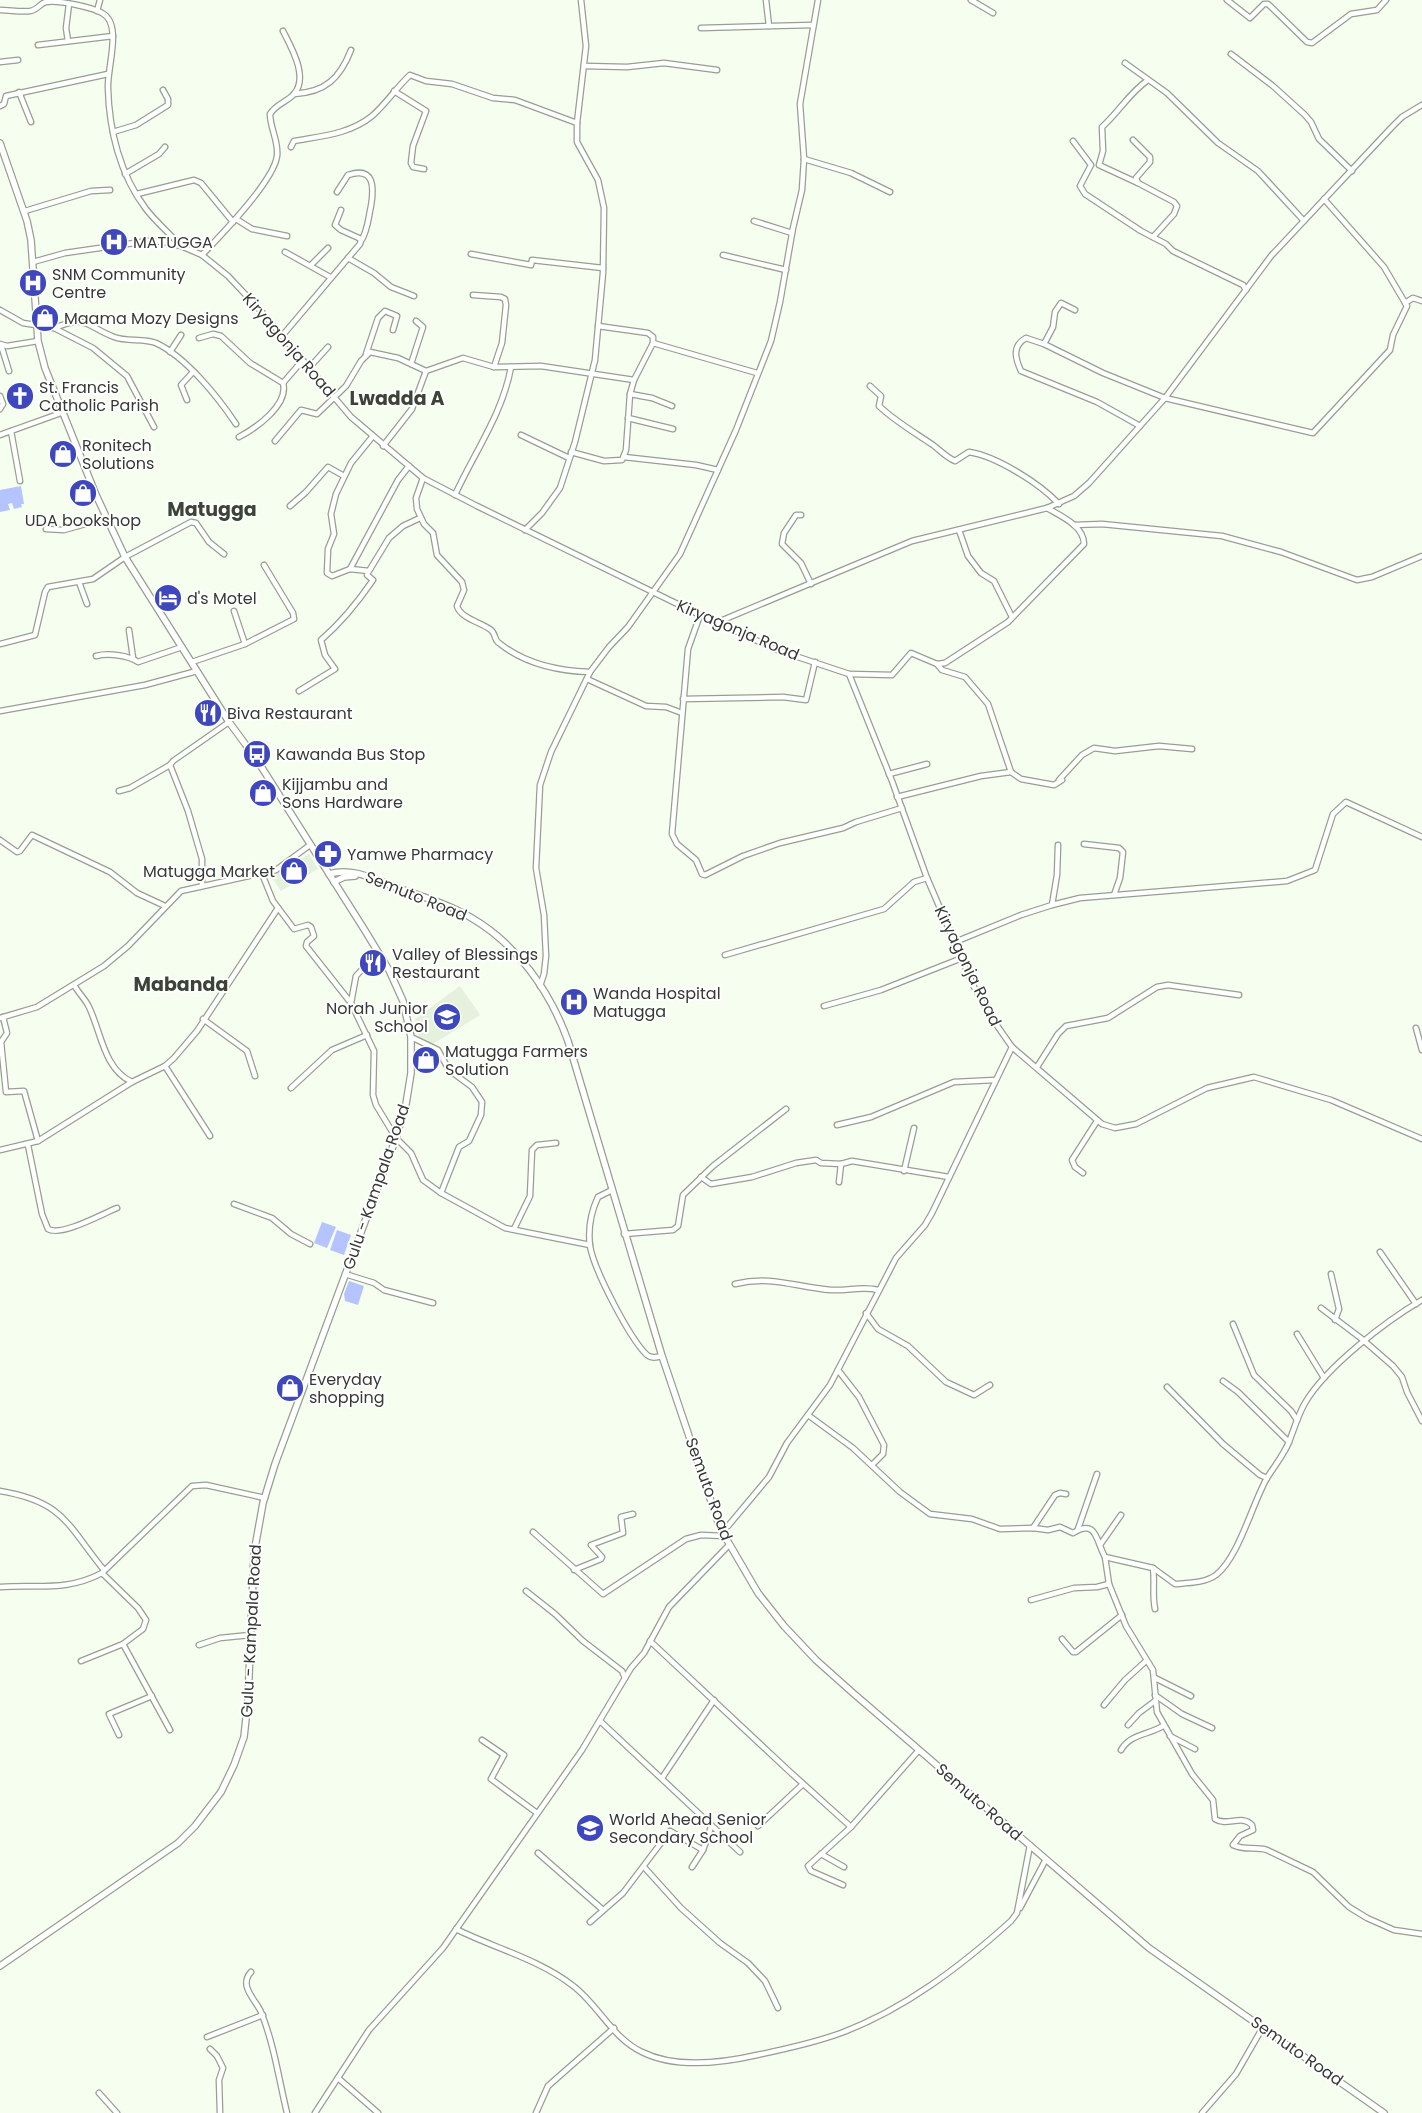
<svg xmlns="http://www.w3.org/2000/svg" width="1422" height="2113" font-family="Poppins,sans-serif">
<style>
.built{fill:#e5f1dc}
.green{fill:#b5c4fe}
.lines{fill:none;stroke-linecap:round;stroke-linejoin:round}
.minor-casing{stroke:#979f91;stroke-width:7}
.major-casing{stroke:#979f91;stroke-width:8}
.minor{stroke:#fff;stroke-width:4.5}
.major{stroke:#fff;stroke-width:5.5}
.labels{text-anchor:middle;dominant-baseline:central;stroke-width:4;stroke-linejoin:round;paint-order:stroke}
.poi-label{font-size:16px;fill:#363a34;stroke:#fff;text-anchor:start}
.street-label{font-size:16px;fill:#363a34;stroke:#fff}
.quarter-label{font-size:19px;font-weight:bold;fill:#3c4337;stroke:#fff}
</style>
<rect width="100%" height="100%" fill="#f5feef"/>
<g class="built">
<polygon points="309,854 318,869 281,891 269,873 281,870"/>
<polygon points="460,986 480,1015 428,1047 419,1039 415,1019"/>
</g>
<g class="green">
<polygon points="21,486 24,504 21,504 22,507 14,509 12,503 8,504 10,510 0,512 0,490"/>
<polygon points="322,1222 336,1227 327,1248 314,1243"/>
<polygon points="337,1230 351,1235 344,1255 330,1250"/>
<polygon points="349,1281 364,1286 358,1305 345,1301 344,1294"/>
</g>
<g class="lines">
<defs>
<g id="minor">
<polyline points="766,0 769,26"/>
<polyline points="971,0 993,13"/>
<polyline points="1227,0 1250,18 1264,4 1268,4 1307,42 1312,43 1351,14 1377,10 1386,0"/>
<path d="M0 10C10 10 20 12 30 11 38 10 40 3 46 2 58 0 92 7 102 13 123 24 107 67 108 88 109 130 120 175 146 209 156 222 169 233 180 245"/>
<polyline points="97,11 100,0"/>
<polyline points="701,28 813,25"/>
<polyline points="68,41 66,28 69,4"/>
<polyline points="38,45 113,36"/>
<polyline points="1231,54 1273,86 1305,115 1311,122 1319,139 1352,171"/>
<polyline points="0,62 18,60"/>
<polyline points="1125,63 1167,93 1218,143 1258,171 1304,221"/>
<polyline points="584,66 627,67 664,63 717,70"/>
<polyline points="394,91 426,111 413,146 411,163 413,167 424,169"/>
<polyline points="19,92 31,122"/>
<path d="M294 94C326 92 340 78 351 50"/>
<polyline points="0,106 4,104 6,96 108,74"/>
<polyline points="113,132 136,125 168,105 168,99 163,90"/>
<polyline points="1133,140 1150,157 1150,162 1136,178 1138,183 1174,202 1177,206 1174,214 1153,237"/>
<polyline points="1073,141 1091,165 1080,186 1085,194 1141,231 1166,244 1173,251 1243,285 1246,290"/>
<path d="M291 147 294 141C322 136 350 134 372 116 386 104 396 88 410 75L426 81 452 84 493 98 515 100 577 123"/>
<polyline points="804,159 851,173 890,192"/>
<polyline points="125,174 159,154 165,147"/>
<path d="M1138 183 1099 165 1103 151 1102 127C1119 112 1129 93 1148 80"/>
<path d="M337 192 348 175C375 166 374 188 371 206 368 219 368 230 361 241"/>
<polyline points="137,194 194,180 201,183 233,222"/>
<polyline points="25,211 91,191 110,190"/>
<polyline points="236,219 252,229 287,236"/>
<polyline points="754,221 792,233"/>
<polyline points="285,252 330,277"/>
<polyline points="471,254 531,265 532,260 603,268"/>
<path d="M202 255C220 236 274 181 277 156 279 142 270 128 270 114 276 104 287 102 294 94 309 77 291 47 283 31"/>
<polyline points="723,255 786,270"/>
<polyline points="348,258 374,273 391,287 414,296"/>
<polyline points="33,262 65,253 148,241 165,242 181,246 202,255 228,276 260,310 351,417 423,478 477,506 700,615 780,651 849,674 892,781 927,878 974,987 991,1017 1012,1047 1102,1124 1115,1128 1136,1124 1207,1088 1254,1077 1331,1100 1422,1139"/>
<polyline points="311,265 328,248"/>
<polyline points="473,295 501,297 505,299 506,305 502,343 494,367"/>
<polyline points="1405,303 1413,298 1422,301"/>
<polyline points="0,310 23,323 54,328 93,348 127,376 154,427"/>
<polyline points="1075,310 1061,303 1055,312 1053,327 1044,344 1103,373 1165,398"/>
<path d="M54 328C88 314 85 326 114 337 127 342 143 338 156 343 186 357 218 397 236 424"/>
<polyline points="282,336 360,244 361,239 341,230 335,225 341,210"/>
<polyline points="199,338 213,334 221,336 250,363 283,383 302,361"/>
<polyline points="653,343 757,373"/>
<polyline points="0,344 7,346 38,341"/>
<path d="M1044 344 1026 338C1012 346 1015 358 1021 371L1097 402 1140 426"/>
<polyline points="1,345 9,371"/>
<polyline points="170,352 181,335"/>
<polyline points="366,354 378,318 385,311 397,316 393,330"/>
<polyline points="411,364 423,327 416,321"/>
<polyline points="309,368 328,347"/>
<path d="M870 386 881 396 879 406C896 422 914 432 933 445 941 451 946 457 955 461L969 452C996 456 1039 483 1059 504"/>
<polyline points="630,394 652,398 672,406"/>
<polyline points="0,396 3,404 0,409"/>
<polyline points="1165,398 1313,433 1390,350 1393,335 1407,306 1384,267 1324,199"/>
<polyline points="187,400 181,385 193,372"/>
<polyline points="628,418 673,429"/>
<polyline points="11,431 20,481"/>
<polyline points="0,435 61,413"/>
<polyline points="521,435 569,458"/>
<polyline points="373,436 351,463 336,494 331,514 334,534 328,549 327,573 332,576 350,569 369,571 389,538 403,526 420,518"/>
<path d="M239 437C256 428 289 405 283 383"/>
<polyline points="275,441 301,410 317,414 346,386 361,361 370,352 398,358 426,371 463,358 494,367 541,366 634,380"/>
<polyline points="383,446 412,409 426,371"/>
<polyline points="571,452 604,461 622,460 626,450 630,394 634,380 653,343 653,337 648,333 598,326"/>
<polyline points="624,457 696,465 718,470"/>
<path d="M423 478 416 498 417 509 424 524 433 533 437 555 462 582 464 590 457 606C461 619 481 622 491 630 496 634 494 640 499 643 525 664 557 671 590 672"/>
<path d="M455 495C474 453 503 413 511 367"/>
<polyline points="290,506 306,492 328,467 344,476"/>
<polyline points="801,515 796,515 784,533 782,544 801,563 811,584"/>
<polyline points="1074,525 1102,524 1222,536 1281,552 1357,580 1372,577 1422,556"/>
<polyline points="46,529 64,530 107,518"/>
<polyline points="525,530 542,513 560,488 575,442 595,360 603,273 604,208 598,180 577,142 577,123 586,46 581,0"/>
<polyline points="959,530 968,556 981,573 994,581 1012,617"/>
<polyline points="350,569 398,480 409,466"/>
<polyline points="79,582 87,604"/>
<polyline points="234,611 245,644"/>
<polyline points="700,615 688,649 672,834 677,844 696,860 702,874 705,875 743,856 780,843 843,828 856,822 902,808"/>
<polyline points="718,622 912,541 1047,508 1074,496 1089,483 1165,398 1271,256 1391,128 1402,117 1422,105"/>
<polyline points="129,630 133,658"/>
<polyline points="0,644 35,635 45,592 48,587 93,579 125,557 191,522 196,523 209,542 224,554"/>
<path d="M96 656C108 653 128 655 138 662L182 647"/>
<polyline points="192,662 245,644 294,619 293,613 264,565"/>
<polyline points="937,664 942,670 965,677 988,704 1011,772 1021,779 1054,785 1062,780"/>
<path d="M849 674 892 675 911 653 937 664 945 663 1008 622 1084 544C1084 526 1061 516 1047 508"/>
<polyline points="587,679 646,706 666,707 682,713"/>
<path d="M299 691 335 669 325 655 321 640C342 622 358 602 373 580L367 575 368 572"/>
<polyline points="683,699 783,697 806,700 815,662"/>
<polyline points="0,711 145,685 197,671"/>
<polyline points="889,774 927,764"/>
<polyline points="1059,780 1082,755 1094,748 1115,751 1159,746 1192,749"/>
<polyline points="119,791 130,788 170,765"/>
<polyline points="897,797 981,776 1011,772"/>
<polyline points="0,840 17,852 20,851 32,835 110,872 137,893 165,906"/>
<polyline points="1084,844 1119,848 1123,852 1120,878 1114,895"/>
<polyline points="262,874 273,901 294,929 308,925 311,927 314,936 307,942 306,946 351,1003"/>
<polyline points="202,886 202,859 188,811 170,765 173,761 229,722"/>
<polyline points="1052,905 1080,898 1287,881 1315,870 1333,814 1346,802 1422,837"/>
<polyline points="955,942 1021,915 1052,905 1057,875 1058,845"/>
<polyline points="378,952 356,976 351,1003 374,1051 373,1095 376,1105 396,1138 411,1153 423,1180 441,1193 459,1147 469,1141 481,1115 482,1102 472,1087 449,1070 438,1050 411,1037"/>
<polyline points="725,955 884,909 914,882 927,878"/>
<path d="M74 985C78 992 84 998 88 1005 101 1030 103 1069 132 1082"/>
<polyline points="540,986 544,974 546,956 544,915 536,868 540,785 551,752 590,672 609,647 628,627 680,554 736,430 771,341 780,302 793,228 802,190 804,159 800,104 818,0"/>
<polyline points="824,1006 881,990 962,958"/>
<polyline points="3,1017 7,1033 1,1042 6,1092 24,1091 38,1141"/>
<polyline points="0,1018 37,1007 104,966 128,946 181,891 276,870 310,845"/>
<polyline points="203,1019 247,1051 255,1076"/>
<polyline points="1416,1028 1422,1050"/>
<polyline points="165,1066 210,1136"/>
<polyline points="1037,1067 1058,1034 1066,1026 1108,1018 1157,987 1168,985 1239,995"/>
<polyline points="291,1088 332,1050 367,1035"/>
<polyline points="837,1125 871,1117 954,1082 995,1080"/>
<path d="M28 1145 42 1214 48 1229C61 1237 102 1214 117 1208"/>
<polyline points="0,1150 38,1141 132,1082 165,1066 174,1058 197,1031 278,908"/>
<polyline points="904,1171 914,1128"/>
<polyline points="1083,1173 1075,1167 1072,1160 1097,1121"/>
<polyline points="701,1177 711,1184 752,1177 796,1163 816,1160 821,1163 841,1164"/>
<polyline points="839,1182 841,1164 852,1161 949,1177"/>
<path d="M612 1190 598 1197C591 1212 588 1230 590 1246 594 1270 630 1339 647 1355 652 1359 657 1357 662 1356"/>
<polyline points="441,1193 505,1228 590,1245"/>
<polyline points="234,1204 272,1218 291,1234 310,1244"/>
<polyline points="514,1229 530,1196 532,1150 537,1145 556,1143"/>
<polyline points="624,1234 673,1230 678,1226 683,1195 713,1166 786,1109"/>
<polyline points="1380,1252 1416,1304"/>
<polyline points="345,1274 374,1283 384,1290 433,1303"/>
<polyline points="1331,1274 1339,1309 1335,1320"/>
<path d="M735 1284C772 1275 795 1287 831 1290 848 1291 862 1286 878 1290"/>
<polyline points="1321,1308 1362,1339 1393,1366 1402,1377 1407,1392 1422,1421"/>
<polyline points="866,1313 878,1329 908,1346 946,1382 974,1395 990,1385"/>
<polyline points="1233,1324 1254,1375 1291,1411 1297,1420"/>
<polyline points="1297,1334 1324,1378"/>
<polyline points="838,1370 859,1397 884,1445 883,1454 872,1465"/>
<path d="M1223 1381 1238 1392 1289 1442C1294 1429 1298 1415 1305 1403 1326 1367 1386 1321 1422 1300"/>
<polyline points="1167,1387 1223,1444 1260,1475 1267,1478"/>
<path d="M808 1415 853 1448 900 1492 930 1514 972 1519 1000 1529 1033 1528 1048 1530 1060 1527 1073 1533C1097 1518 1096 1541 1105 1557L1153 1568 1175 1584C1188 1583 1205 1583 1216 1575 1239 1557 1252 1504 1267 1478 1275 1465 1283 1456 1289 1442"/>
<path d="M0 1491C65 1502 67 1525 104 1570"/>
<polyline points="720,1528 728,1526 769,1477 787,1443 830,1385 896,1258 925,1225 932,1213 1012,1047"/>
<polyline points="1033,1528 1055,1495 1060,1493 1066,1494"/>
<polyline points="1078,1529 1097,1474"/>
<polyline points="533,1532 603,1594 686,1539 701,1535 724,1536"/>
<polyline points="1100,1545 1121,1515"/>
<path d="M1105 1557 1109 1584 1126 1626 1153 1670 1157 1712 1192 1774 1213 1800 1215 1819C1227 1827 1242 1814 1252 1825L1253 1830 1240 1836 1233 1845C1245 1851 1256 1846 1267 1850L1313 1872 1349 1907 1367 1918 1394 1930 1422 1934"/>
<path d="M1153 1568C1155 1582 1152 1595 1155 1609"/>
<polyline points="574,1570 601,1559 602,1557 591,1545 623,1533 621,1517 633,1514"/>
<polyline points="102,1573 138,1608 146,1620 143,1629 123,1644 170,1730"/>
<path d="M0 1587C38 1584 66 1592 102 1573L192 1486 206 1485 265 1498"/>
<polyline points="526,1591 555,1614 583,1641 622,1671 625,1678"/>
<polyline points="1031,1600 1074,1588 1097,1587 1109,1584"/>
<polyline points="1062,1639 1073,1652 1076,1652 1122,1615"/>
<polyline points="650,1641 789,1771 851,1827"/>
<polyline points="199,1645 220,1638 250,1635"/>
<polyline points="81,1661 123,1644"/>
<polyline points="1155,1678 1191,1696"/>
<polyline points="1155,1695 1182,1714 1212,1728"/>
<polyline points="1104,1705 1125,1680 1146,1661"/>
<polyline points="600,1721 740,1852"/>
<polyline points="1128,1725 1139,1713 1155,1701"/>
<polyline points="119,1735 109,1714 152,1696"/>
<polyline points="1170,1736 1195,1749"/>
<polyline points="482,1740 504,1755 491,1779 537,1813"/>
<path d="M1121 1750C1130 1734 1148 1735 1163 1726"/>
<polyline points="662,1778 714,1700"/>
<polyline points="758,1826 803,1784"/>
<polyline points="538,1853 603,1910"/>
<polyline points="821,1854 844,1867"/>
<polyline points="644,1867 681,1908 720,1943 748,1963 765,1981 778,2008"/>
<polyline points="692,1867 703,1850 711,1827"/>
<polyline points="843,1885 811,1871 808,1866 851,1827 919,1750"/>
<polyline points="1020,1908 1045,1861"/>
<polyline points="590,1922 623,1893 670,1831 703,1850"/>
<path d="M456 1929C494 1948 538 1959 572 1985 598 2004 612 2038 642 2052 676 2069 722 2063 757 2055 786 2049 814 2043 841 2033 905 2009 961 1966 1011 1921L1017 1913 1030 1845"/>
<path d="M251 1972C238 1986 256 2000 261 2012 274 2044 279 2080 287 2113"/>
<polyline points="207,2037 263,2015"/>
<polyline points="210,2049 217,2056 223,2068 219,2080 220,2113"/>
<polyline points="338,2078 378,2113"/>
<polyline points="99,2093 117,2113"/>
<polyline points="315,2113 369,2030 443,1948 582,1750 631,1668 644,1653 669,1607 729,1545"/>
<polyline points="536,2113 548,2086 614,2028"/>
<polyline points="1202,2113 1236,2074 1263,2027"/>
</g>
<g id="major">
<polyline points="0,143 27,221 31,240 38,341 45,368 96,495 125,557 229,722 257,760 364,929 389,970 403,1001 411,1037 411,1073 406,1104 396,1138 275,1464 263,1503 254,1553 248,1700 244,1737 234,1765 221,1792 195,1826 178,1843 0,1966"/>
<path d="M329 874C352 867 374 879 395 887 420 896 446 903 470 917 517 944 550 991 568 1041L662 1356 720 1528 758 1593 784 1626 816 1660 853 1693 1149 1948 1384 2113"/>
<polyline points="334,882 344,877 355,876"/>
</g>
</defs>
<use href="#minor" class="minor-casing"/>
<use href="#major" class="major-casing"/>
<use href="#minor" class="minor"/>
<use href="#major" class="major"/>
</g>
<defs>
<symbol id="hospital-disc" viewBox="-11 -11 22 22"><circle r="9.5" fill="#3e48bc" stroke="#fff"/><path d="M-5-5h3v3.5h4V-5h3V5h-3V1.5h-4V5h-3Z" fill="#fff"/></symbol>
<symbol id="shop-disc" viewBox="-11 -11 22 22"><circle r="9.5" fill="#3e48bc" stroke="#fff"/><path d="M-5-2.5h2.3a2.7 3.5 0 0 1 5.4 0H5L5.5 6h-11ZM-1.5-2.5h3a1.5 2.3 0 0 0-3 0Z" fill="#fff"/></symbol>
<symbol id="church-disc" viewBox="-11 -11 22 22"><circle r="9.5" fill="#3e48bc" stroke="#fff"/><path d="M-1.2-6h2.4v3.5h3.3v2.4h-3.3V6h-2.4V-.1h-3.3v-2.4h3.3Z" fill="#fff"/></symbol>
<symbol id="hotel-disc" viewBox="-11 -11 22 22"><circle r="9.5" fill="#3e48bc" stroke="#fff"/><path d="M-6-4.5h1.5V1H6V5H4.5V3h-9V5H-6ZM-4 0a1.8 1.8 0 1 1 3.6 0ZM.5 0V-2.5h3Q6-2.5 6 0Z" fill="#fff"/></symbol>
<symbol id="restaurant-disc" viewBox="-11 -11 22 22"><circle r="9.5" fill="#3e48bc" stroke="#fff"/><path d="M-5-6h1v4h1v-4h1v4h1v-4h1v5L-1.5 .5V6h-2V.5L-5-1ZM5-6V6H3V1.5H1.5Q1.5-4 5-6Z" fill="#fff"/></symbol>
<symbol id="bus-disc" viewBox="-11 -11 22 22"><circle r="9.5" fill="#3e48bc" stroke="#fff"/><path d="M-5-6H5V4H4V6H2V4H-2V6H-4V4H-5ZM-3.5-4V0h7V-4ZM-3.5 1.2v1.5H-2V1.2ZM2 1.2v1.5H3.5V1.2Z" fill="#fff"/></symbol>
<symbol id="pharmacy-disc" viewBox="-11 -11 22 22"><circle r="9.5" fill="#3e48bc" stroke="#fff"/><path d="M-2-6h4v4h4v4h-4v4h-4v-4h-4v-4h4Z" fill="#fff"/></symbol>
<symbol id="school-disc" viewBox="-11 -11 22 22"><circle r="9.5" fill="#3e48bc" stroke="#fff"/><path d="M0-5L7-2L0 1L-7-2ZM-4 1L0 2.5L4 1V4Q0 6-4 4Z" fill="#fff"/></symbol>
</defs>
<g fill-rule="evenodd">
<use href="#hospital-disc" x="98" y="226" width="32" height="32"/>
<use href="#hospital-disc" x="17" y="267" width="32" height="32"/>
<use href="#shop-disc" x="29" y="302" width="32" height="32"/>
<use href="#church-disc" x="4" y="380" width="32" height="32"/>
<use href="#shop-disc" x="47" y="438" width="32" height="32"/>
<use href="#shop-disc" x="67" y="477" width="32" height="32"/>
<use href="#hotel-disc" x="152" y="582" width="32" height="32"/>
<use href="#restaurant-disc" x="192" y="697" width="32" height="32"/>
<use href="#bus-disc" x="241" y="738" width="32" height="32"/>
<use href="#shop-disc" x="247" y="777" width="32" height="32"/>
<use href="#pharmacy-disc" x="312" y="838" width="32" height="32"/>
<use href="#shop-disc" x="278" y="855" width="32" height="32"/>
<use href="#restaurant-disc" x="357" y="947" width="32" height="32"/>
<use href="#hospital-disc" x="558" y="986" width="32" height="32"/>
<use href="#school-disc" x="431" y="1001" width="32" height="32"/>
<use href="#shop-disc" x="410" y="1044" width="32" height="32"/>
<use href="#shop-disc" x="274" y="1372" width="32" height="32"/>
<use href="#school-disc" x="574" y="1812" width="32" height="32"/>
</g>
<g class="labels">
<g class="poi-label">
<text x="133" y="242">MATUGGA</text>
<text x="52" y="274">SNM Community<tspan x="52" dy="18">Centre</tspan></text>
<text x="64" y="318">Maama Mozy Designs</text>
<text x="39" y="387">St. Francis<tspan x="39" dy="18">Catholic Parish</tspan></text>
<text x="82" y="445">Ronitech<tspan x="82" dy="18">Solutions</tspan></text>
<text x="83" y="520" text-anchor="middle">UDA bookshop</text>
<text x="187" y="598">d's Motel</text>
<text x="227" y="713">Biva Restaurant</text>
<text x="276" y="754">Kawanda Bus Stop</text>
<text x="282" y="784">Kijjambu and<tspan x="282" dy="18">Sons Hardware</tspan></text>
<text x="347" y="854">Yamwe Pharmacy</text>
<text x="275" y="871" text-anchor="end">Matugga Market</text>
<text x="392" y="954">Valley of Blessings<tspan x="392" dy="18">Restaurant</tspan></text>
<text x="593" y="993">Wanda Hospital<tspan x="593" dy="18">Matugga</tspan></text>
<text x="428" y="1008" text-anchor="end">Norah Junior<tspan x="428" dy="18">School</tspan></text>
<text x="445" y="1051">Matugga Farmers<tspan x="445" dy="18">Solution</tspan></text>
<text x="309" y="1379">Everyday<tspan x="309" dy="18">shopping</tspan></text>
<text x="609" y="1819">World Ahead Senior<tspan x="609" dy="18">Secondary School</tspan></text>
</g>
<g class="street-label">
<text transform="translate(289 345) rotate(49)">Kiryagonja Road</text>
<text transform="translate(738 630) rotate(23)">Kiryagonja Road</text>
<text transform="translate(416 896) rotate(22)">Semuto Road</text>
<text transform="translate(968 966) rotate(64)">Kiryagonja Road</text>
<text transform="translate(376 1187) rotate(-71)">Gulu - Kampala Road</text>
<text transform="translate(709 1489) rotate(70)">Semuto Road</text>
<text transform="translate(251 1631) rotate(-87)">Gulu - Kampala Road</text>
<text transform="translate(979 1802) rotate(41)">Semuto Road</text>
<text transform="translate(1297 2051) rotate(35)">Semuto Road</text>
</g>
<g class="quarter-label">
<text x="397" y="398">Lwadda A</text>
<text x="212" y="509">Matugga</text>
<text x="181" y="984">Mabanda</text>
</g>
</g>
</svg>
